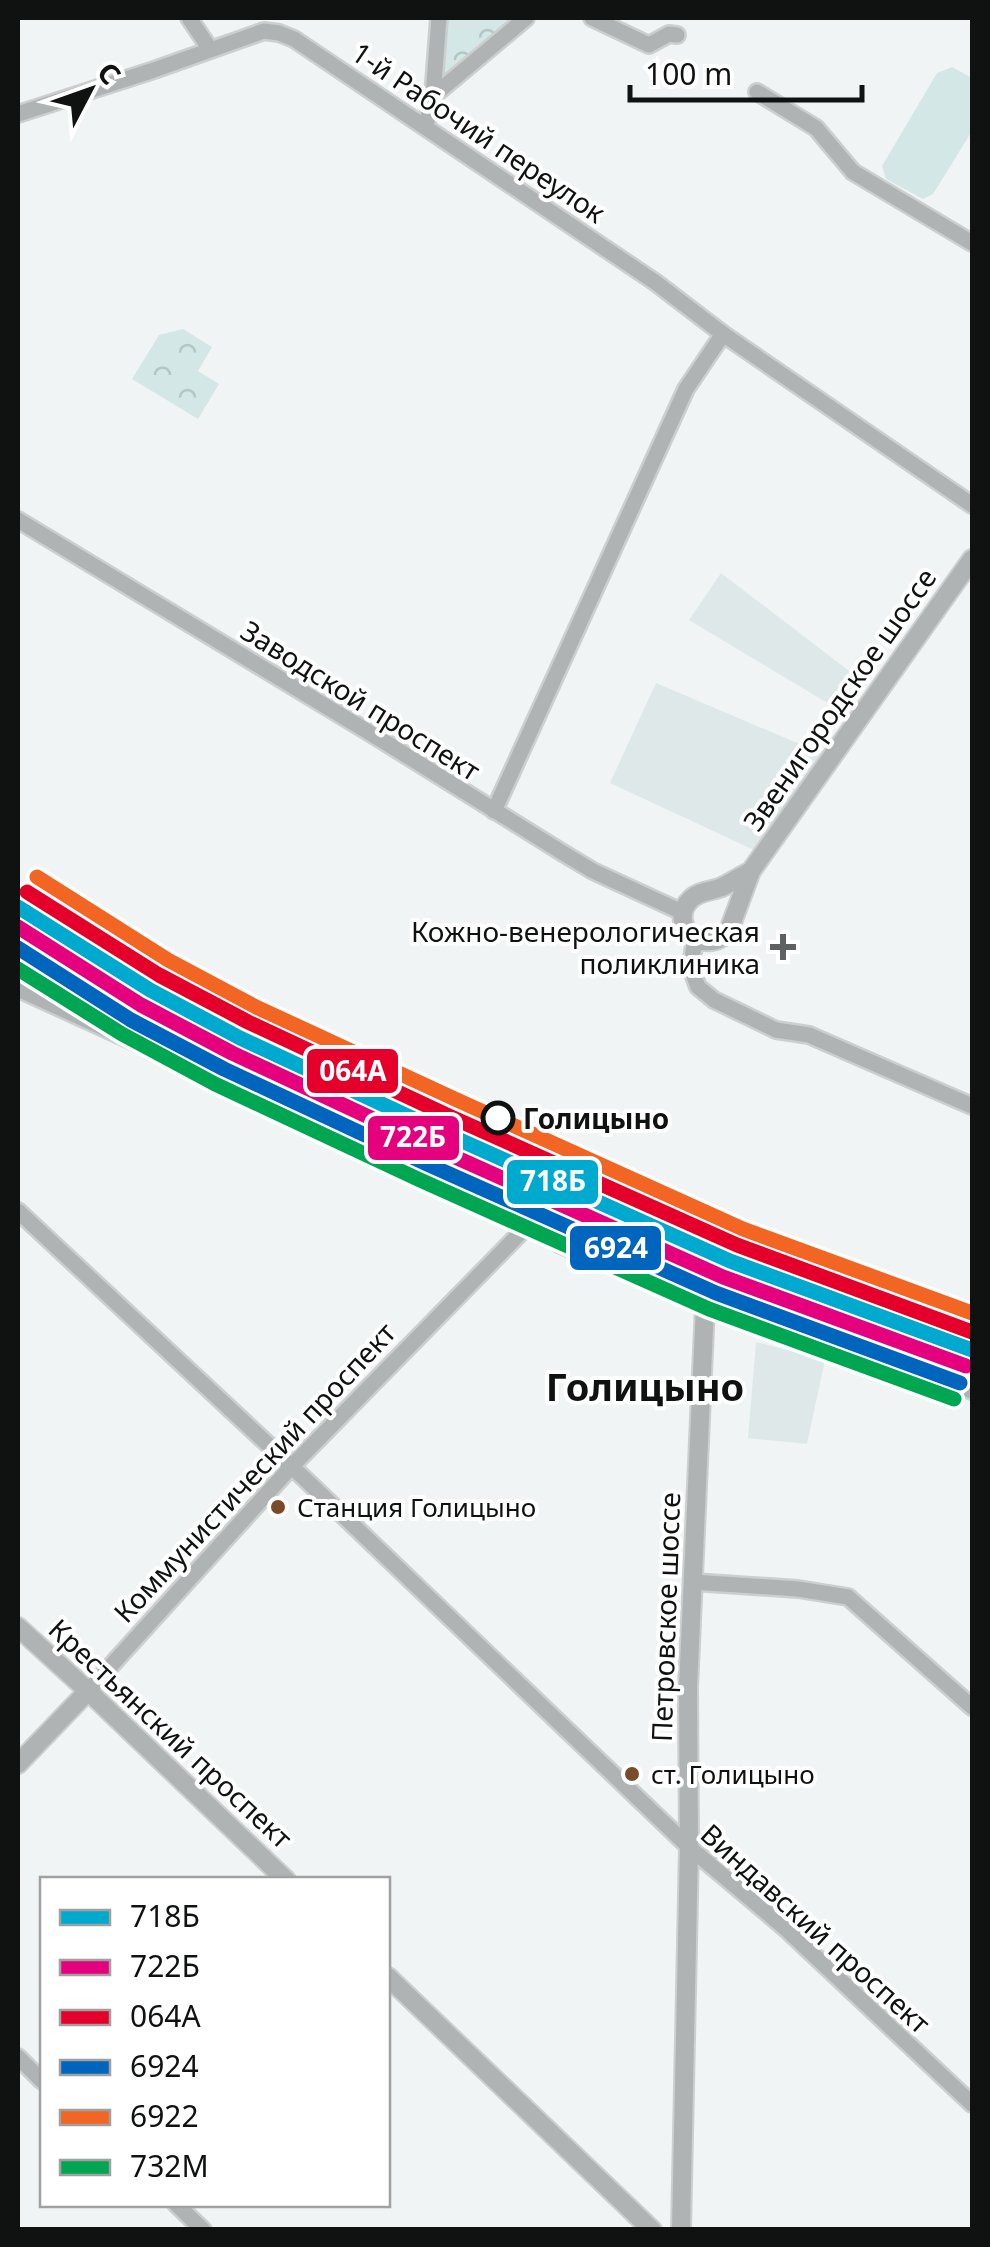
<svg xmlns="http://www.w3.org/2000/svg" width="990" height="2247" font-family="'Noto Sans',sans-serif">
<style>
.built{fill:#dee8e8}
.park{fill:url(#park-crowns)}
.pitch{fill:#d3e7e6}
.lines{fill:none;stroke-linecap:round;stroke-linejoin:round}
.minor-casing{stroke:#cdcfcf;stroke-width:20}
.tertiary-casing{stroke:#cdcfcf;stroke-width:22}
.minor{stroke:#afb3b3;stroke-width:15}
.tertiary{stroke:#afb3b3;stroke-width:18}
.rail-1-casing{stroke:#fff;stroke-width:22}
.rail-2-casing{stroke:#fff;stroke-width:22}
.rail-3-casing{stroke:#fff;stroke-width:22}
.rail-4-casing{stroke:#fff;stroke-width:22}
.rail-5-casing{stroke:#fff;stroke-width:22}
.rail-6-casing{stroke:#fff;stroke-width:22}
.rail-1{stroke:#00a9ce;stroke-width:15}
.rail-2{stroke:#e5007d;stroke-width:15}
.rail-3{stroke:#e4002b;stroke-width:15}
.rail-4{stroke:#0065bd;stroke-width:15}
.rail-5{stroke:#f26522;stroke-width:15}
.rail-6{stroke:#00a651;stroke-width:15}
.poi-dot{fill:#5e6161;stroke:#fff;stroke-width:4}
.stop-dot{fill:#fff;stroke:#101212;stroke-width:5}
.bus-dot{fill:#7a4b2a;stroke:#fff;stroke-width:4}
.labels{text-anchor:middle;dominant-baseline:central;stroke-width:8;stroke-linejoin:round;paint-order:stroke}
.bus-label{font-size:26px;fill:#101212;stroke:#fff;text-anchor:start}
.street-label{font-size:28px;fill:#101212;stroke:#fff}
.poi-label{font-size:28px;fill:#101212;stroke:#fff;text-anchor:end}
.stop-label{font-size:28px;font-weight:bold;fill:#101212;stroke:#fff;text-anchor:start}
.district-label{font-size:38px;font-weight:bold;fill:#101212;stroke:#fff}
.line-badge{stroke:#fff;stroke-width:4}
.badge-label{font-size:28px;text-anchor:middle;font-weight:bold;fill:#fff}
</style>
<defs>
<pattern id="park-crowns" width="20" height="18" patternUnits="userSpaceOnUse" patternTransform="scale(2.5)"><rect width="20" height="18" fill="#d3e7e6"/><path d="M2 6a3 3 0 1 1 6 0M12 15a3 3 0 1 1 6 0" fill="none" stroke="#b4c5c4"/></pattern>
</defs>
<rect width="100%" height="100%" fill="#f0f4f4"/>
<g class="built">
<polygon points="721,573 853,674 831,705 689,620"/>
<polygon points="656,683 823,754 754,850 610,783"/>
<polygon points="756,1342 825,1360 807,1444 748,1438"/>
</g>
<g class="park">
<polygon points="448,18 513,18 512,23 446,78 442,76"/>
<polygon points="183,329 212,347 198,371 219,384 198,419 132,379 159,335"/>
</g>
<polygon class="pitch" points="952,67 972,78 972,131 933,194 923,199 886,179 882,166 937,73"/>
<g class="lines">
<defs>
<g id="minor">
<polyline points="189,18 210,49"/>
<polyline points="592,18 649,45 669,34 677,35"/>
<polyline points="757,92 816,128 853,172 972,243"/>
<polyline points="433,96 439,18"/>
<polyline points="18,114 154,70 264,31 279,33 294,39 655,282 723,334 972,505"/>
<polyline points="426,126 433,96 526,18"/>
<polyline points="18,520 375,736 563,853 593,871 684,913"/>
<polyline points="494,811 686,389 723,334"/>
<polyline points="695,939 691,965 694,976 698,987 714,1000 776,1030 809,1035 972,1106"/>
<polyline points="18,989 439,1181 533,1220 559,1244 705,1306 753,1322 812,1325 972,1391"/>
<polyline points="18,1211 306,1480 689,1847 785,1928 972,2104"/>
<polyline points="693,1582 798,1589 848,1597 972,1707"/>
<polyline points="88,1691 291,1467 533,1220"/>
<polyline points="18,2057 42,2081"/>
<polyline points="176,2204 203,2230"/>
</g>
<g id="tertiary">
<path d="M751 871C741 876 732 882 722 887 712 891 699 891 691 899 667 921 699 958 728 933L751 871 972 559"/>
<polyline points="18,1627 88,1691 286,1880"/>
<polyline points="18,1764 88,1691"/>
<polyline points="388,1977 652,2230"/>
<polyline points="681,2230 689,1847 688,1688 705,1306"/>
</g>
</defs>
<use href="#minor" class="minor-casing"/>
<use href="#tertiary" class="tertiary-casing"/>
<use href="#minor" class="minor"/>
<use href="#tertiary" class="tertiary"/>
<defs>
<polyline id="rail-1" points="18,907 150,990 240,1038 442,1132 730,1261 972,1350"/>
<polyline id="rail-2" points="18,927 141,1005 232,1053 435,1148 723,1277 966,1366"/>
<polyline id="rail-3" points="27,892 159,975 248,1022 449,1116 737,1245 972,1332"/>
<polyline id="rail-4" points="18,948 131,1020 224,1069 427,1164 716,1293 960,1383"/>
<polyline id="rail-5" points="37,877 168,960 256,1007 457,1100 743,1229 972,1313"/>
<polyline id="rail-6" points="18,969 122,1034 215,1084 420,1180 709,1309 954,1399"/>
</defs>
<use href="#rail-1" class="rail-1-casing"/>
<use href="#rail-2" class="rail-2-casing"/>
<use href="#rail-3" class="rail-3-casing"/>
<use href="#rail-4" class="rail-4-casing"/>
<use href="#rail-5" class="rail-5-casing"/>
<use href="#rail-6" class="rail-6-casing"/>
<use href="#rail-1" class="rail-1"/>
<use href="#rail-2" class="rail-2"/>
<use href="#rail-3" class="rail-3"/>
<use href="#rail-4" class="rail-4"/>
<use href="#rail-5" class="rail-5"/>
<use href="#rail-6" class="rail-6"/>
</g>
<path class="poi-dot" d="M778 932h10v10h10v10h-10v10h-10v-10h-10v-10h10z"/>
<circle class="stop-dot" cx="498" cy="1118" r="15"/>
<g class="bus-dot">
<circle cx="278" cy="1507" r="9"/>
<circle cx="632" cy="1774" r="9"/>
</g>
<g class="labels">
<g class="bus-label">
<text x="297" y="1507">Станция Голицыно</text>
<text x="651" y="1774">ст. Голицыно</text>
</g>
<g class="street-label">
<text transform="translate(479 132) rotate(34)">1-й Рабочий переулок</text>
<text transform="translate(839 699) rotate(-55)">Звенигородское шоссе</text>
<text transform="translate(361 700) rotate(32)">Заводской проспект</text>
<text transform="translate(254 1472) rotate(-47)">Коммунистический проспект</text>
<text transform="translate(665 1617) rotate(-88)">Петровское шоссе</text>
<text transform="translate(171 1733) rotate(43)">Крестьянский проспект</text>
<text transform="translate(816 1928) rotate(42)">Виндавский проспект</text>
</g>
<g class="poi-label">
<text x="760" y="931">Кожно-венерологическая<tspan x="760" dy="32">поликлиника</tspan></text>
</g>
<g class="stop-label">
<text x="523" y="1118">Голицыно</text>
</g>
<g class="district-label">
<text x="645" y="1386">Голицыно</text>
</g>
</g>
<g class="line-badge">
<rect x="305" y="1047" width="95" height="48" rx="10" fill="#e4002b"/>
<rect x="366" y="1114" width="95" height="48" rx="10" fill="#e5007d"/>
<rect x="505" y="1158" width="95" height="48" rx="10" fill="#00a9ce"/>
<rect x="568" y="1224" width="95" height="48" rx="10" fill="#0065bd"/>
</g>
<g class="badge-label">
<text x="353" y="1081">064А</text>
<text x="413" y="1147">722Б</text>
<text x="553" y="1191">718Б</text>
<text x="616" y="1258">6924</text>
</g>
<rect width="990" height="2247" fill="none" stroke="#101212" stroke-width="40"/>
<rect x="40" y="1877" width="350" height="330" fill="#ffffff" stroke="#9fa0a0" stroke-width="2.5"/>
<rect x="60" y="1910" width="50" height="15" fill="#00a9ce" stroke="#9fa0a0" stroke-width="2.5"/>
<text x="130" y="1927" font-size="30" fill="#101212">718Б</text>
<rect x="60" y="1960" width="50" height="15" fill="#e5007d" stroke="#9fa0a0" stroke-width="2.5"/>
<text x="130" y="1977" font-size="30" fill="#101212">722Б</text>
<rect x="60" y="2010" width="50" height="15" fill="#e4002b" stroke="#9fa0a0" stroke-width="2.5"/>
<text x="130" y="2027" font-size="30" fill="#101212">064А</text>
<rect x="60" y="2060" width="50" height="15" fill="#0065bd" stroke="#9fa0a0" stroke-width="2.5"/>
<text x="130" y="2077" font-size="30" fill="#101212">6924</text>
<rect x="60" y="2110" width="50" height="15" fill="#f26522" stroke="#9fa0a0" stroke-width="2.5"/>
<text x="130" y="2127" font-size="30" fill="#101212">6922</text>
<rect x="60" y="2160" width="50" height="15" fill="#00a651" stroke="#9fa0a0" stroke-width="2.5"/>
<text x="130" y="2177" font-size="30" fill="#101212">732М</text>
<g transform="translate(90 90) rotate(49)" stroke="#ffffff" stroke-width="8" paint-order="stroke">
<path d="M0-8L18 38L0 25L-18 38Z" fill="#101212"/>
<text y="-15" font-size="28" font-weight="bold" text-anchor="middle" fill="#101212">С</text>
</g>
<path d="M630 85v15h232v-15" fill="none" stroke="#101212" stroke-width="5"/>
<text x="645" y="85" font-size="30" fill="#101212" stroke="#ffffff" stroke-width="8" paint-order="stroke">100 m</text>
</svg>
